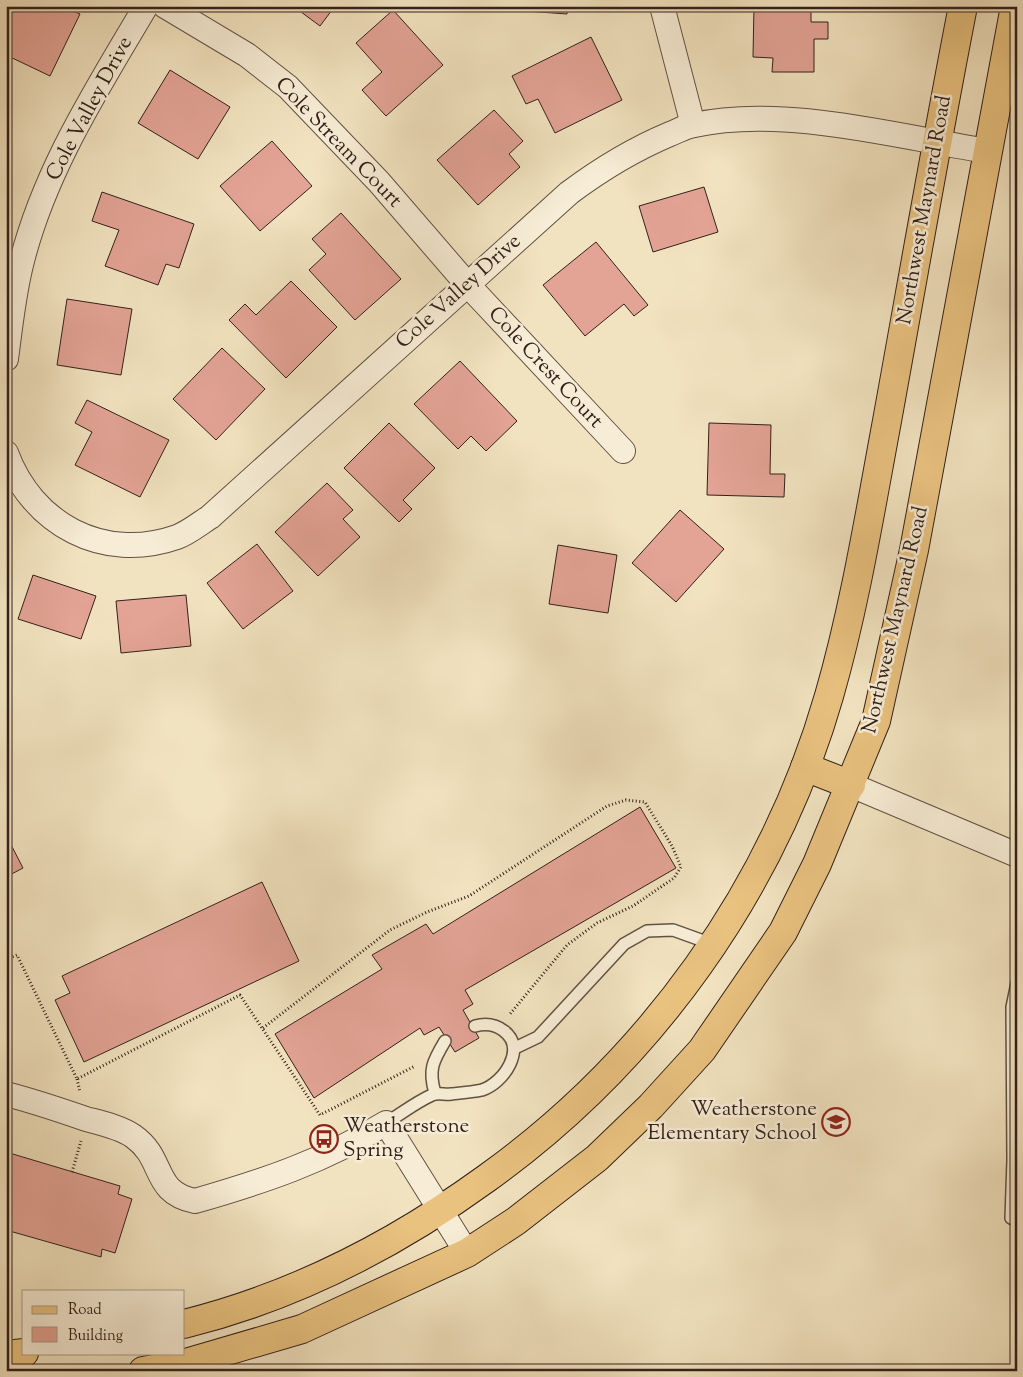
<svg xmlns="http://www.w3.org/2000/svg" width="1023" height="1377" font-family="'Sorts Mill Goudy',serif">
<style>
.building{fill:#e3a395;stroke:#32211b}
.lines{fill:none;stroke-linecap:round;stroke-linejoin:round}
.service-casing{stroke:#625244;stroke-width:14}
.minor-casing{stroke:#625244;stroke-width:26}
.primary-casing{stroke:#32211b;stroke-width:30}
.path{stroke:#32211b;stroke-width:3;stroke-dasharray:1 2.5;stroke-linecap:butt}
.service{stroke:#f7edd6;stroke-width:11}
.minor{stroke:#f7edd6;stroke-width:24}
.primary{stroke:#e9c280;stroke-width:28}
.labels{text-anchor:middle;dominant-baseline:central;stroke-width:5;stroke-linejoin:round;paint-order:stroke}
.street-label{font-size:21px;fill:#32211b;stroke:#f7edd6}
.poi-label{font-size:21px;fill:#32211b;stroke:#f7edd6;text-anchor:end}
</style>
<rect width="100%" height="100%" fill="#f2e3c0"/>
<filter id="stains"><feTurbulence type="fractalNoise" baseFrequency=".004" numOctaves="4"/><feColorMatrix values="0 0 0 0 .2 0 0 0 0 .09 0 0 0 0 .02 0 0 0 .5 -.17"/></filter>
<radialGradient id="worn" r=".72"><stop offset=".6" stop-color="#630" stop-opacity="0"/><stop offset="1" stop-color="#630" stop-opacity=".3"/></radialGradient>
<g class="building">
<polygon points="6,6 63,6 80,14 50,76 6,55"/>
<polygon points="293,6 335,6 320,26"/>
<polygon points="497,6 568,6 567,14 497,9"/>
<polygon points="754,6 811,6 811,22 828,22 828,39 814,39 814,72 772,72 773,58 753,57"/>
<polygon points="393,10 443,65 386,116 362,90 382,72 356,43"/>
<polygon points="591,37 622,100 555,133 538,99 526,104 512,76"/>
<polygon points="170,70 230,107 198,159 138,123"/>
<polygon points="494,110 523,141 509,154 520,167 478,205 437,160"/>
<polygon points="6,124 12,126 6,144"/>
<polygon points="272,141 312,186 260,231 220,186"/>
<polygon points="704,187 718,232 653,252 639,206"/>
<polygon points="102,192 194,224 179,268 166,264 158,285 105,266 119,230 92,221"/>
<polygon points="341,213 401,279 355,320 309,270 326,254 312,239"/>
<polygon points="596,242 648,305 634,316 624,304 585,336 543,285"/>
<polygon points="291,281 337,327 286,378 229,320 245,304 256,315"/>
<polygon points="67,299 132,309 121,375 57,365"/>
<polygon points="222,348 265,389 216,440 173,399"/>
<polygon points="460,361 517,421 486,451 471,436 458,449 414,404"/>
<polygon points="87,400 169,440 140,497 75,465 92,432 75,423"/>
<polygon points="389,423 435,468 403,500 412,509 399,522 344,468"/>
<polygon points="709,423 771,425 770,474 785,474 784,497 707,495"/>
<polygon points="327,483 353,510 343,519 360,537 318,576 275,532"/>
<polygon points="680,510 724,549 676,602 632,563"/>
<polygon points="257,544 293,591 243,629 207,583"/>
<polygon points="558,545 617,555 608,613 549,604"/>
<polygon points="33,575 96,596 81,639 18,619"/>
<polygon points="186,595 191,646 121,653 116,601"/>
<polygon points="640,807 676,868 465,990 473,1004 463,1010 479,1038 455,1052 439,1027 424,1035 420,1028 314,1098 275,1034 382,969 372,955 426,924 433,934"/>
<polygon points="6,835 23,868 6,877"/>
<polygon points="262,882 299,961 84,1062 55,1000 70,993 62,976"/>
<polygon points="6,1152 120,1186 118,1194 132,1199 115,1253 102,1249 101,1257 6,1230"/>
</g>
<g class="lines">
<defs>
<g id="service">
<polyline points="1017,983 1012,1007 1013,1160 1011,1218 1017,1220"/>
<polyline points="515,1048 538,1037 624,944 647,931 673,930 712,944"/>
<path d="M435 1093C428 1070 433 1061 445 1041"/>
<path d="M386 1123C401 1114 416 1102 432 1095 438 1092 445 1095 451 1094 461 1093 473 1092 482 1090 504 1083 527 1048 504 1031 495 1024 486 1023 475 1026"/>
</g>
<g id="minor">
<polyline points="165,6 247,55 288,87 379,182 467,284 623,451"/>
<polyline points="662,6 693,125"/>
<path d="M6 359C10 329 13 299 20 269 42 174 97 89 146 6"/>
<path d="M6 453C32 524 103 563 177 537 188 533 199 524 210 517L569 193C601 169 632 150 670 134 678 131 686 126 694 125 782 105 899 137 987 151"/>
<polyline points="851,785 1017,855"/>
<path d="M6 1094C33 1101 60 1110 86 1119 101 1123 120 1127 133 1136 166 1159 151 1192 195 1201 265 1181 324 1161 386 1123L467 1253"/>
</g>
<g id="primary">
<polyline points="805,767 851,785"/>
<path d="M184 1324C293 1297 396 1244 487 1178 650 1061 773 890 829 696 855 606 870 512 887 421 912 283 936 144 963 6"/>
<polyline points="6,1355 24,1353"/>
<polyline points="143,1371 186,1363 302,1329 467,1253 516,1221 597,1158 651,1106 702,1050 783,932 817,864 876,721 914,550 1015,6"/>
</g>
</defs>
<use href="#service" class="service-casing"/>
<use href="#minor" class="minor-casing"/>
<use href="#primary" class="primary-casing"/>
<g class="path">
<polyline points="6,959 17,955 77,1079 240,995 320,1115 415,1066"/>
<polyline points="263,1028 390,930 427,912 469,896 607,806 626,800 645,802 672,846 681,867 674,878 633,906 597,923 567,945 510,1014"/>
<polyline points="77,1079 80,1092"/>
<polyline points="72,1172 81,1141"/>
</g>
<use href="#service" class="service"/>
<use href="#minor" class="minor"/>
<use href="#primary" class="primary"/>
</g>
<defs>
<symbol id="school-ring" viewBox="-11 -11 22 22"><circle r="9.5" fill="#f7edd6" stroke="#8f2418" stroke-width="1.5"/><path d="M0-5L7-2L0 1L-7-2ZM-4 1L0 2.5L4 1V4Q0 6-4 4Z" fill="#8f2418"/></symbol>
<symbol id="bus-ring" viewBox="-11 -11 22 22"><circle r="9.5" fill="#f7edd6" stroke="#8f2418" stroke-width="1.5"/><path d="M-5-6H5V4H4V6H2V4H-2V6H-4V4H-5ZM-3.5-4V0h7V-4ZM-3.5 1.2v1.5H-2V1.2ZM2 1.2v1.5H3.5V1.2Z" fill="#8f2418"/></symbol>
</defs>
<g fill-rule="evenodd">
<use href="#school-ring" x="820" y="1106" width="32" height="32"/>
<use href="#bus-ring" x="308" y="1123" width="32" height="32"/>
</g>
<g class="labels">
<g class="street-label">
<text transform="translate(90 109) rotate(-62)">Cole Valley Drive</text>
<text transform="translate(338 143) rotate(46)">Cole Stream Court</text>
<text transform="translate(925 210) rotate(-80)">Northwest Maynard Road</text>
<text transform="translate(459 292) rotate(-42)">Cole Valley Drive</text>
<text transform="translate(545 368) rotate(47)">Cole Crest Court</text>
<text transform="translate(896 620) rotate(-77)">Northwest Maynard Road</text>
</g>
<g class="poi-label">
<text x="817" y="1110">Weatherstone<tspan x="817" dy="24">Elementary School</tspan></text>
<text x="343" y="1127" text-anchor="start">Weatherstone<tspan x="343" dy="24">Spring</tspan></text>
</g>
</g>
<rect width="1023" height="1377" fill="none" stroke="#f2e3c0" stroke-width="25"/>
<rect x="8" y="8" width="1008" height="1362" fill="none" stroke="#32211b" stroke-width="2.5"/>
<rect x="12" y="12" width="998" height="1352" fill="none" stroke="#32211b"/>
<rect x="22" y="1290" width="162" height="65" fill="#f7edd6" stroke="#a89b8b"/>
<rect x="32" y="1306" width="25" height="8" fill="#e9c280" stroke="#a89b8b"/>
<text x="68" y="1314" font-size="15" fill="#32211b">Road</text>
<rect x="32" y="1327" width="25" height="15" fill="#e3a395" stroke="#a89b8b"/>
<text x="68" y="1340" font-size="15" fill="#32211b">Building</text>
<rect width="100%" height="100%" filter="url(#stains)"/>
<rect width="100%" height="100%" fill="url(#worn)"/>
</svg>
